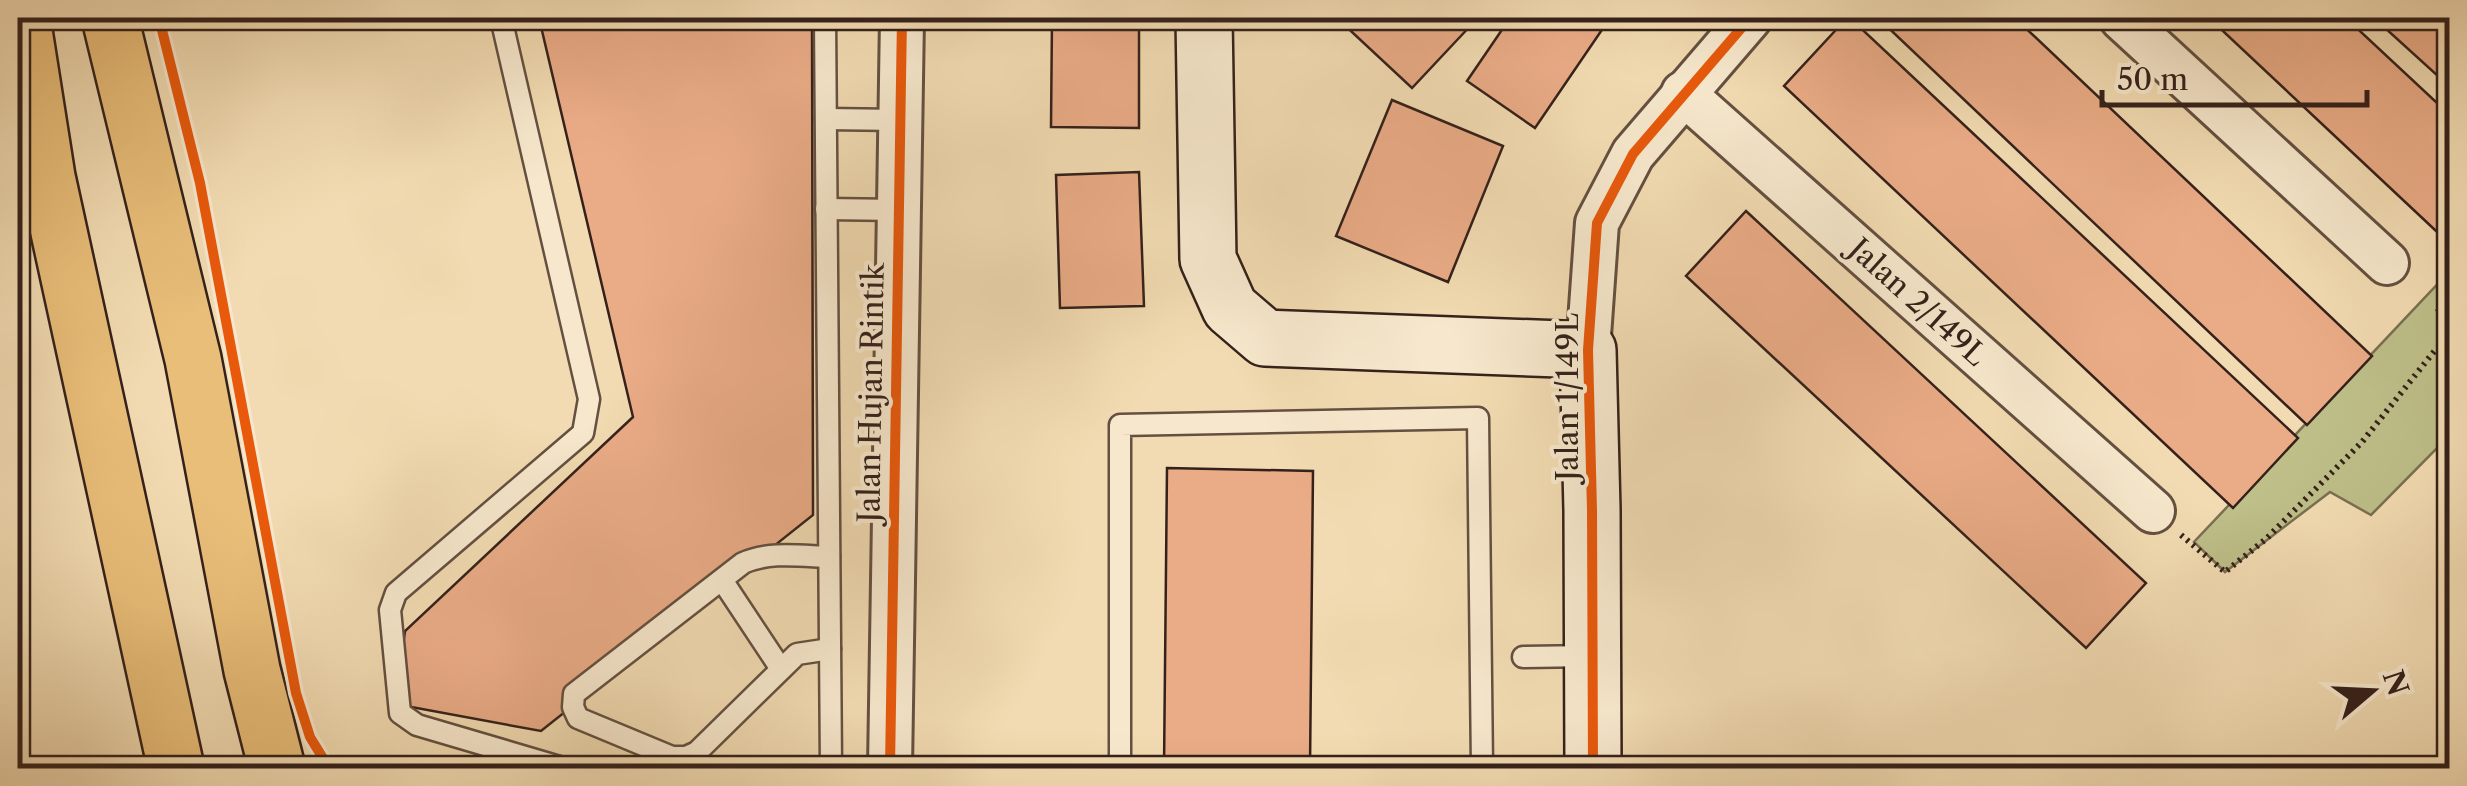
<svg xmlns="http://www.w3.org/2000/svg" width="2467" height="786" font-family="'Libre Caslon Text',serif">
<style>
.green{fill:#bebf89;stroke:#797052;stroke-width:2.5}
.building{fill:#eaac87;stroke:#34211b;stroke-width:2.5}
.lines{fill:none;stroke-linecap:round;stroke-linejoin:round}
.lane-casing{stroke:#645041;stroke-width:25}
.street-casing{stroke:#645041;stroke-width:48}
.secondary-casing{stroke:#34211b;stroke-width:60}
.highway-casing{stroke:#34211b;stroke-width:60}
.path{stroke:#34211b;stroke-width:6;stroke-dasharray:2.5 5;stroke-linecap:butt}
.lane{stroke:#f7e8cd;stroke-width:20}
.street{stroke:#f7e8cd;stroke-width:42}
.secondary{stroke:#f7e8cd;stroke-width:55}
.highway{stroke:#e9be79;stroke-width:55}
.cycleway-casing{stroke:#f7e8cd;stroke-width:16}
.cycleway{stroke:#e8590c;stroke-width:10}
.labels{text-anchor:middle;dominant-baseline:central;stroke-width:8;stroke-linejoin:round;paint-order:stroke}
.street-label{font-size:30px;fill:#34211b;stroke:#f7e8cd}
</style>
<rect width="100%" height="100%" fill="#f2dbb2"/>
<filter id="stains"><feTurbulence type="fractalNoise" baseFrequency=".002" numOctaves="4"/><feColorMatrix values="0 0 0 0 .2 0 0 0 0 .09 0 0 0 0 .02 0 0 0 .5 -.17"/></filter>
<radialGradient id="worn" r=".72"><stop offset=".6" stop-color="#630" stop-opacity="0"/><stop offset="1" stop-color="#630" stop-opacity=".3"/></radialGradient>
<polygon class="green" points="2449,272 2449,436 2371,515 2330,492 2225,572 2194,542"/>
<g class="building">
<polygon points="539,18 812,18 813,515 541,731 395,704 405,631 633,417"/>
<polygon points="1052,18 1139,18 1139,128 1051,127"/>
<polygon points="1341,18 1469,18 1474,22 1412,88 1339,20"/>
<polygon points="1510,18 1610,18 1535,128 1467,81"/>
<polygon points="1847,18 1850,18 2298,438 2233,508 1784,86"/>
<polygon points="1878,18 2015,18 2372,356 2307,425"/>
<polygon points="2209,18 2346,18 2450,115 2450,244"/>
<polygon points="2374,18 2450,18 2450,87"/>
<polygon points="1392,100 1503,146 1448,282 1336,236"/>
<polygon points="1139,172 1144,306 1060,308 1056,175"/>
<polygon points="1746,211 2146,583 2086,648 1686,276"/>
<polygon points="1167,468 1313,471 1310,768 1164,768"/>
</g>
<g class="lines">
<defs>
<g id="lane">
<polyline points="501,18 589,399 583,433 396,593 390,610 400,713 417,725 563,768"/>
<polyline points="825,18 831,768"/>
<polyline points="826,119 900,120"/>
<polyline points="826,209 899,210"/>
<path d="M829 557C801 556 769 551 743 563L574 694 573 707 578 718 672 757H686L697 752 797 654 830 649"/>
<polyline points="722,580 781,669"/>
<polyline points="1523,657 1590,656"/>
<polyline points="1120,768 1120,425 1478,418 1482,768"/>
</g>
<g id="street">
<polyline points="2121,18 2387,263"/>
<polyline points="1683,93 2153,511"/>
<polyline points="1588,350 1597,223 1633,154 1750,18"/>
<polyline points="890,768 902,18"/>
</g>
<polyline id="secondary" points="1204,18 1208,259 1230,308 1265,338 1588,350 1592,510 1593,768"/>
<g id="highway">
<polyline points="22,18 47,177 176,768"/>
<polyline points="110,18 193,359 252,670 277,768"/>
</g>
</defs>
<use href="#lane" class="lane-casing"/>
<use href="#street" class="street-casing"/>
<use href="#secondary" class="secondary-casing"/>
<use href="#highway" class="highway-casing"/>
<g class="path">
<polyline points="2437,308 2450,320"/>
<polyline points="2181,535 2225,572 2266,539 2362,442 2436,349 2450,337"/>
</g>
<use href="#lane" class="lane"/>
<use href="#street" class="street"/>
<use href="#secondary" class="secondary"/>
<use href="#highway" class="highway"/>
<defs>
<g id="cycleway">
<polyline points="159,18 200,183 296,693 310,737 329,768"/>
<polyline points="890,768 902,18"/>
<polyline points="1593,768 1592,510 1588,350 1597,223 1633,154 1750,18"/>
</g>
</defs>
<use href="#cycleway" class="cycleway-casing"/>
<use href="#cycleway" class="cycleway"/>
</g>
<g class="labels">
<g class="street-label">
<text transform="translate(1918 302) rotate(42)">Jalan 2/149L</text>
<text transform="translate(871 393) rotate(-89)">Jalan Hujan Rintik</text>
<text transform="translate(1567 397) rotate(-90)">Jalan 1/149L</text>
</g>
</g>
<rect width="2467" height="786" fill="none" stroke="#f2dbb2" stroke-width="60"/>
<rect x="20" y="20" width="2427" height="746" fill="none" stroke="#34211b" stroke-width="5"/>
<rect x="30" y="30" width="2407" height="726" fill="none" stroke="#34211b" stroke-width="2.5"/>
<g transform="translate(2372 691) rotate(71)" stroke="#f7e8cd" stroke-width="8" paint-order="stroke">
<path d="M0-8L18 38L0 25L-18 38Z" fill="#34211b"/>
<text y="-15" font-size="28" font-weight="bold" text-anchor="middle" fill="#34211b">N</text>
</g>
<path d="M2102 90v15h265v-15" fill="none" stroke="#34211b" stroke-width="5"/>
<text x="2117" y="90" font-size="30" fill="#34211b" stroke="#f7e8cd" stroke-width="8" paint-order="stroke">50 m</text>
<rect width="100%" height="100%" filter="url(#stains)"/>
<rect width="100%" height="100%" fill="url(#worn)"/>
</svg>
